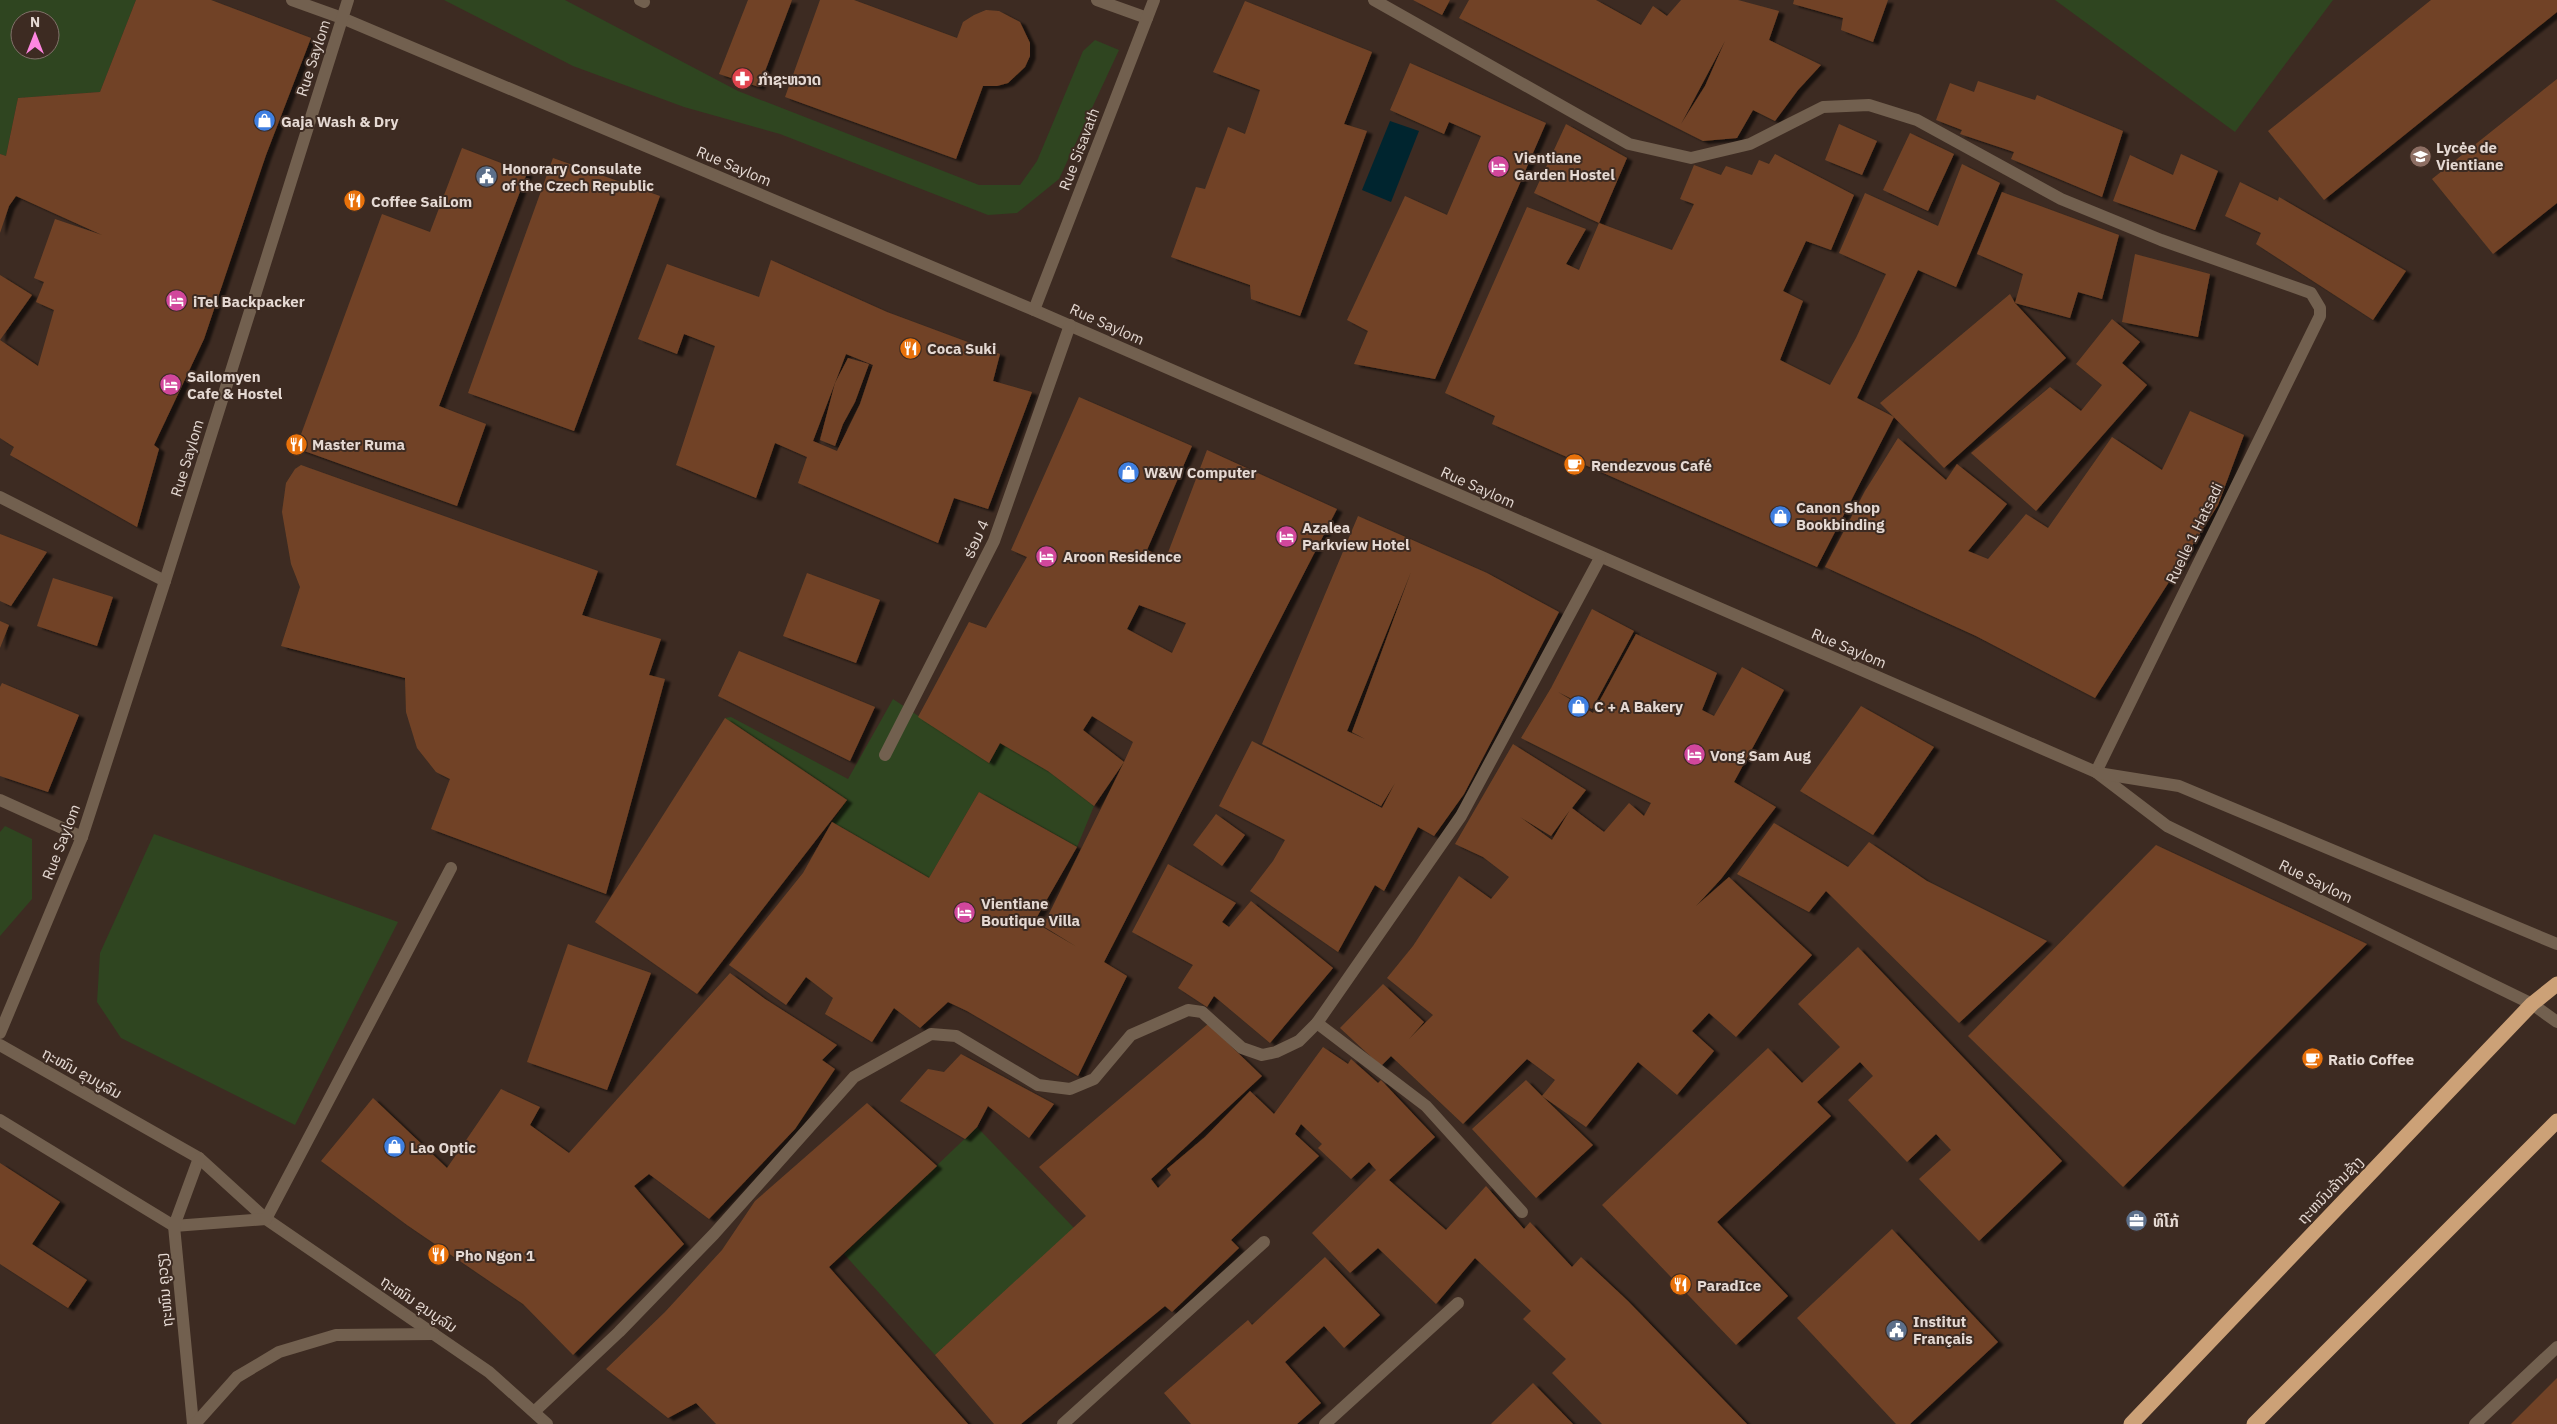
<svg xmlns="http://www.w3.org/2000/svg" width="2557" height="1424" font-family="'IBM Plex Sans','Noto Sans Lao',sans-serif">
<style>
.green{fill:#2f4520;fill-rule:evenodd}
.water{fill:#00252f}
.building{fill:#714326;fill-rule:evenodd;filter:url(#shadow)}
.lines{fill:none;stroke-linecap:round;stroke-linejoin:round}
.minor{stroke:#72604f;stroke-width:12}
.highway{stroke:#cca177;stroke-width:15}
.labels{text-anchor:middle;dominant-baseline:central;stroke-width:4;stroke-linejoin:round;paint-order:stroke}
.street-label{font-size:15px;fill:#e5d9d3;stroke:#3d2b22}
.poi-label{font-size:15px;font-weight:bold;fill:#e5d9d3;stroke:#3d2b22;text-anchor:start}
</style>
<defs>
<filter id="shadow"><feDropShadow dx="5.5" dy="3" stdDeviation="1" flood-color="#0009"/></filter>
</defs>
<rect width="100%" height="100%" fill="#3d2b22"/>
<g class="green">
<path d="M0 0H136L100 92 18 98 6 156 0 154ZM20 20H50V50H20Z"/>
<polygon points="444,0 565,0 738,91 979,185 1020,185 1037,161 1083,51 1095,40 1119,50 1059,179 1017,213 988,215 780,134 684,107 573,66"/>
<polygon points="2055,0 2333,0 2235,132"/>
<polygon points="893,699 989,763 1000,743 1048,771 1094,806 1077,847 979,792 929,878 832,822 847,800 725,718 731,717 848,779"/>
<polygon points="5,826 32,839 32,899 0,936 0,832"/>
<polygon points="154,834 398,922 295,1125 121,1038 97,1002 100,953"/>
<polygon points="977,1127 1074,1228 935,1355 844,1254"/>
</g>
<polygon class="water" points="1390,121 1419,131 1391,202 1362,190"/>
<g class="building">
<polygon points="136,0 211,0 311,38 266,155 204,339 154,445 159,449 137,527 10,455 14,447 0,438 0,340 38,366 54,310 36,302 44,282 34,278 55,219 102,235 16,196 9,206 0,233 0,154 6,156 18,98 100,92"/>
<polygon points="748,0 792,0 759,87 719,74"/>
<polygon points="820,0 854,0 957,38 963,22 974,15 986,10 999,11 1020,22 1030,43 1030,56 1025,67 1008,83 997,86 983,86 956,159 785,97"/>
<polygon points="1413,0 1450,0 1442,15"/>
<path d="M1469 0H1596L1641 25 1653 6 1667 16 1681 0H1738L1779 11 1769 40 1821 65 1798 90 1775 121 1753 110 1737 138 1703 141 1459 18ZM1725 41 1705 86 1681 124Z"/>
<polygon points="1794,0 1888,0 1873,42 1841,30 1843,18 1793,4"/>
<polygon points="2431,0 2557,0 2557,12 2324,200 2268,131"/>
<polygon points="1245,1 1372,52 1344,124 1367,131 1300,316 1251,299 1250,285 1171,257 1196,187 1205,189 1228,127 1245,134 1260,90 1213,72"/>
<polygon points="1410,63 1546,123 1435,379 1354,364 1368,331 1347,320 1405,196 1447,215 1481,136 1449,122 1444,134 1390,110"/>
<polygon points="2557,79 2557,203 2493,254 2432,179"/>
<polygon points="1978,81 2035,100 2037,95 2123,131 2102,197 2011,159 2014,152 1960,134 1962,130 1936,120 1950,83 1974,92"/>
<polygon points="1566,124 1627,158 1599,223 1534,193"/>
<polygon points="1839,124 1877,141 1862,175 1825,160"/>
<polygon points="1910,133 1954,154 1928,211 1883,190"/>
<polygon points="462,148 527,173 439,406 486,424 457,506 296,448 382,214 430,232"/>
<polygon points="1775,154 1854,195 1831,250 1806,241 1783,291 1803,301 1780,360 1830,385 1856,338 1886,274 1839,253 1865,193 1938,226 1962,164 2000,183 1956,287 1918,270 1857,398 1894,417 1817,567 1492,424 1495,416 1445,393 1527,207 1586,229 1566,264 1579,270 1599,223 1672,250 1694,204 1680,199 1694,165 1721,175 1726,166 1752,175 1759,160 1769,164"/>
<polygon points="2181,154 2218,171 2195,230 2113,201 2130,155 2173,175"/>
<polygon points="553,158 660,196 574,431 468,393"/>
<polygon points="2240,182 2278,201 2279,197 2406,271 2373,320 2256,244 2261,233 2225,216"/>
<polygon points="2002,192 2119,235 2102,299 2078,292 2070,318 2015,303 2023,274 1977,254"/>
<polygon points="2135,254 2210,274 2198,337 2122,322"/>
<path d="M771 260 887 312 1000 354 993 381 1032 392 988 509 954 498 938 543 798 483 807 457 775 443 756 498 676 465 715 346 684 334 677 354 638 339 667 264 759 297ZM846 354 873 365 860 404 837 451 813 441Z"/>
<polygon points="0,275 32,295 0,340"/>
<polygon points="2010,294 2015,303 2066,358 1944,468 1880,403"/>
<polygon points="2112,319 2140,342 2122,363 2147,385 2036,511 1971,453 2050,387 2081,411 2102,385 2076,364"/>
<polygon points="848,358 869,364 855,402 843,424 835,446 820,440 835,383"/>
<path d="M1079 397 1192 446 1147 550 1166 558 1207 450 1337 509 1104 962 1127 976 1078 1076 967 1011 948 1002 920 1028 894 1008 872 1042 825 1014 833 998 806 977 786 1005 729 965 803 873 832 822 929 878 979 792 1077 847 1034 922 1077 947 1043 926 1124 762 1133 742 1092 716 1083 730 1124 762 1094 806 1048 771 1000 743 989 763 918 717 969 622 986 628 1027 557 1011 550ZM1139 605 1186 623 1172 653 1127 629Z"/>
<polygon points="2190,411 2244,435 2218,505 2095,698 1976,636 1825,567 1865,491 1898,438 1946,480 1957,464 2007,504 1968,551 1988,559 2026,514 2048,528 2112,437 2162,470"/>
<polygon points="301,465 598,571 582,615 661,639 649,675 665,679 606,894 431,829 450,779 436,772 417,748 406,712 405,678 281,646 300,587 291,564 282,512 286,483 295,469"/>
<path d="M1358 516 1487 573 1559 612 1464 794 1434 836 1418 827 1384 891 1375 885 1338 952 1250 891 1273 861 1285 840 1219 806 1252 741 1382 808 1395 783 1381 806 1262 744ZM1411 572 1352 732 1365 739 1347 731Z"/>
<polygon points="0,534 47,552 11,606 0,601"/>
<polygon points="807,573 880,600 856,663 783,636"/>
<polygon points="53,578 113,597 97,646 37,626"/>
<path d="M1592 609 1634 631 1592 709 1558 692 1593 713 1636 634 1717 673 1702 710 1714 716 1742 667 1784 690 1734 782 1776 807 1721 879 1696 906 1729 877 1812 955 1736 1037 1709 1013 1692 1031 1714 1051 1677 1095 1638 1062 1586 1127 1542 1096 1593 1145 1536 1198 1472 1129 1526 1080 1542 1096 1555 1080 1527 1059 1463 1124 1391 1056 1381 1066 1340 1028 1383 984 1424 1022 1409 1039 1433 1015 1387 978 1413 946 1459 876 1491 899 1509 877 1483 857 1455 844 1513 744 1586 790 1572 808 1604 832 1629 803 1644 816 1651 803 1521 738 1551 688ZM1570 810 1552 840 1520 817 1551 836Z"/>
<polygon points="0,621 9,625 0,648"/>
<polygon points="739,651 875,707 850,761 718,696"/>
<polygon points="2,683 79,715 48,792 0,776 0,687"/>
<polygon points="1861,706 1934,747 1873,835 1800,791"/>
<polygon points="725,718 847,800 697,994 595,922"/>
<polygon points="1216,814 1245,835 1222,866 1193,845"/>
<polygon points="1774,823 1848,867 1869,842 1927,881 2047,941 1959,1023 1826,891 1809,912 1737,874"/>
<polygon points="2156,845 2367,944 2123,1187 1968,1036"/>
<polygon points="1168,864 1236,903 1222,922 1229,927 1251,901 1333,968 1270,1043 1214,996 1207,1007 1178,988 1193,965 1132,932"/>
<polygon points="568,944 651,973 607,1090 527,1062"/>
<polygon points="1858,947 2062,1161 1979,1241 1919,1179 1951,1150 1936,1134 1907,1162 1848,1100 1873,1076 1860,1062 1817,1102 1831,1116 1717,1222 1788,1296 1736,1345 1602,1205 1768,1048 1802,1083 1840,1047 1798,1004"/>
<polygon points="730,973 765,999 837,1045 822,1060 835,1069 795,1129 709,1219 649,1174 634,1186 684,1244 573,1355 523,1304 407,1225 321,1161 373,1098 447,1168 501,1089 540,1107 530,1125 569,1153"/>
<polygon points="1208,1024 1262,1076 1151,1179 1158,1188 1171,1175 1167,1169 1205,1137 1250,1091 1274,1114 1323,1047 1348,1064 1351,1059 1378,1083 1381,1080 1435,1137 1389,1180 1446,1230 1486,1186 1524,1229 1530,1222 1572,1267 1581,1257 1628,1301 1747,1424 1602,1424 1552,1373 1566,1359 1523,1319 1531,1311 1475,1258 1436,1304 1378,1248 1350,1273 1312,1233 1376,1170 1369,1162 1351,1179 1318,1148 1322,1144 1301,1124 1295,1134 1319,1156 1231,1240 1239,1248 1172,1312 1165,1306 1021,1424 994,1424 935,1355 1086,1216 1039,1167"/>
<polygon points="961,1054 1054,1104 1029,1138 988,1106 977,1127 965,1139 900,1101 928,1069 944,1072"/>
<polygon points="867,1103 937,1166 829,1267 968,1424 716,1424 696,1403 668,1418 606,1369 665,1312 722,1250 755,1201"/>
<polygon points="0,1163 60,1202 32,1244 87,1280 68,1308 0,1264"/>
<polygon points="1892,1229 1998,1342 1910,1424 1896,1424 1797,1318"/>
<polygon points="1325,1257 1380,1315 1344,1348 1324,1326 1285,1362 1321,1403 1297,1424 1191,1424 1164,1393 1248,1320 1252,1325"/>
<polygon points="2557,1378 2557,1424 2511,1424"/>
<polygon points="1533,1383 1573,1424 1491,1424"/>
</g>
<g class="lines">
<g class="minor">
<polyline points="292,0 342,18 1034,310 2096,772 2167,826 2532,1004 2557,1022"/>
<polyline points="640,0 644,2"/>
<polyline points="1097,0 1147,18"/>
<polyline points="1374,0 1629,144 1691,158 1750,144 1823,107 1869,105 1917,120 2061,199 2161,240 2311,293 2320,308 2320,316 2096,772"/>
<polyline points="1034,310 1154,0"/>
<polyline points="0,497 165,581"/>
<polyline points="885,755 994,541 1070,325"/>
<polyline points="2098,773 2179,786 2557,944"/>
<polyline points="0,800 82,837"/>
<polyline points="1317,1023 1426,1106 1522,1212"/>
<polyline points="0,1033 82,837 165,581 348,0"/>
<polyline points="0,1045 199,1158 266,1219 489,1372 547,1424"/>
<polyline points="0,1120 174,1226 266,1219"/>
<polyline points="266,1219 451,868"/>
<polyline points="535,1411 619,1332 714,1234 854,1077 931,1034 956,1036 1038,1085 1070,1089 1094,1079 1131,1035 1188,1010 1202,1012 1242,1048 1262,1055 1276,1052 1299,1041 1317,1023 1461,816 1600,558"/>
<polyline points="193,1424 174,1226 199,1158"/>
<polyline points="195,1424 237,1377 279,1352 336,1335 434,1334"/>
<polyline points="1063,1424 1264,1242"/>
<polyline points="1325,1424 1458,1303"/>
<polyline points="2475,1424 2557,1347"/>
</g>
<g class="highway">
<polyline points="2131,1424 2532,1004 2557,984"/>
<polyline points="2254,1424 2557,1121"/>
</g>
</g>
<defs>
<symbol id="pharmacy-disc" viewBox="-11 -11 22 22"><circle r="9.5" fill="#e0444e" stroke="#3d2b22"/><path d="M-2-6h4v4h4v4h-4v4h-4v-4h-4v-4h4Z" fill="#fff"/></symbol>
<symbol id="shop-disc" viewBox="-11 -11 22 22"><circle r="9.5" fill="#3f7fe0" stroke="#3d2b22"/><path d="M-5-2.5h2.3a2.7 3.5 0 0 1 5.4 0H5L5.5 6h-11ZM-1.5-2.5h3a1.5 2.3 0 0 0-3 0Z" fill="#fff"/></symbol>
<symbol id="school-disc" viewBox="-11 -11 22 22"><circle r="9.5" fill="#8d6e63" stroke="#3d2b22"/><path d="M0-5L7-2L0 1L-7-2ZM-4 1L0 2.5L4 1V4Q0 6-4 4Z" fill="#fff"/></symbol>
<symbol id="hotel-disc" viewBox="-11 -11 22 22"><circle r="9.5" fill="#d1479c" stroke="#3d2b22"/><path d="M-6-4.5h1.5V1H6V5H4.5V3h-9V5H-6ZM-4 0a1.8 1.8 0 1 1 3.6 0ZM.5 0V-2.5h3Q6-2.5 6 0Z" fill="#fff"/></symbol>
<symbol id="civic-disc" viewBox="-11 -11 22 22"><circle r="9.5" fill="#5c6f8a" stroke="#3d2b22"/><path d="M-.6-6.5H3V-4.5H.6V-3L4-1V1h2V6H-6V1h2V-1L-.6-3ZM-1.2 2.5V6h2.4V2.5Z" fill="#fff"/></symbol>
<symbol id="restaurant-disc" viewBox="-11 -11 22 22"><circle r="9.5" fill="#e8710a" stroke="#3d2b22"/><path d="M-5-6h1v4h1v-4h1v4h1v-4h1v5L-1.5 .5V6h-2V.5L-5-1ZM5-6V6H3V1.5H1.5Q1.5-4 5-6Z" fill="#fff"/></symbol>
<symbol id="cafe-disc" viewBox="-11 -11 22 22"><circle r="9.5" fill="#e8710a" stroke="#3d2b22"/><path d="M-5.5-4.5H6V0H3Q3 3.5 0 3.5H-2.5Q-5.5 3.5-5.5 0ZM3-3.2v2h1.7v-2ZM-6 4.5H4V6H-6Z" fill="#fff"/></symbol>
<symbol id="office-disc" viewBox="-11 -11 22 22"><circle r="9.5" fill="#5c6f8a" stroke="#3d2b22"/><path d="M-6-3h4V-5.5h4V-3h4V5H-6ZM-1-4.5V-3h2v-1.5ZM-6 0V1H6V0Z" fill="#fff"/></symbol>
</defs>
<g fill-rule="evenodd">
<use href="#pharmacy-disc" x="730" y="66" width="25" height="25"/>
<use href="#shop-disc" x="252" y="108" width="25" height="25"/>
<use href="#school-disc" x="2408" y="144" width="25" height="25"/>
<use href="#hotel-disc" x="1486" y="154" width="25" height="25"/>
<use href="#civic-disc" x="474" y="164" width="25" height="25"/>
<use href="#restaurant-disc" x="342" y="188" width="25" height="25"/>
<use href="#hotel-disc" x="164" y="288" width="25" height="25"/>
<use href="#restaurant-disc" x="898" y="336" width="25" height="25"/>
<use href="#hotel-disc" x="158" y="372" width="25" height="25"/>
<use href="#restaurant-disc" x="284" y="432" width="25" height="25"/>
<use href="#cafe-disc" x="1562" y="452" width="25" height="25"/>
<use href="#shop-disc" x="1116" y="460" width="25" height="25"/>
<use href="#shop-disc" x="1768" y="504" width="25" height="25"/>
<use href="#hotel-disc" x="1274" y="524" width="25" height="25"/>
<use href="#hotel-disc" x="1034" y="544" width="25" height="25"/>
<use href="#shop-disc" x="1566" y="694" width="25" height="25"/>
<use href="#hotel-disc" x="1682" y="742" width="25" height="25"/>
<use href="#hotel-disc" x="952" y="900" width="25" height="25"/>
<use href="#cafe-disc" x="2300" y="1046" width="25" height="25"/>
<use href="#shop-disc" x="382" y="1134" width="25" height="25"/>
<use href="#office-disc" x="2124" y="1208" width="25" height="25"/>
<use href="#restaurant-disc" x="426" y="1242" width="25" height="25"/>
<use href="#restaurant-disc" x="1668" y="1272" width="25" height="25"/>
<use href="#civic-disc" x="1884" y="1318" width="25" height="25"/>
</g>
<g class="labels">
<g class="street-label">
<text transform="translate(313 58) rotate(-72)">Rue Saylom</text>
<text transform="translate(1079 149) rotate(-69)">Rue Sisavath</text>
<text transform="translate(734 166) rotate(23)">Rue Saylom</text>
<text transform="translate(1107 324) rotate(24)">Rue Saylom</text>
<text transform="translate(187 458) rotate(-73)">Rue Saylom</text>
<text transform="translate(1478 487) rotate(24)">Rue Saylom</text>
<text transform="translate(2194 533) rotate(-64)">Ruelle 1 Hatsadi</text>
<text transform="translate(976 539) rotate(-66)">ຮ່ອມ 4</text>
<text transform="translate(1849 648) rotate(23)">Rue Saylom</text>
<text transform="translate(61 842) rotate(-69)">Rue Saylom</text>
<text transform="translate(2316 881) rotate(26)">Rue Saylom</text>
<text transform="translate(82 1073) rotate(29)">ຖະໜົນ ຂຸນບູລົມ</text>
<text transform="translate(2330 1190) rotate(-46)">ຖະຫນົນລ້ານຊ້າງ</text>
<text transform="translate(164 1290) rotate(-95)">ຖະໜົນ ຄູວຽງ</text>
<text transform="translate(419 1304) rotate(34)">ຖະໜົນ ຂຸນບູລົມ</text>
</g>
<g class="poi-label">
<text x="758" y="79">ກໍາຊະຫວາດ</text>
<text x="281" y="121">Gaja Wash &amp; Dry</text>
<text x="2436" y="147">Lycėe de<tspan x="2436" dy="17">Vientiane</tspan></text>
<text x="1514" y="157">Vientiane<tspan x="1514" dy="17">Garden Hostel</tspan></text>
<text x="502" y="168">Honorary Consulate<tspan x="502" dy="17">of the Czech Republic</tspan></text>
<text x="371" y="201">Coffee SaiLom</text>
<text x="193" y="301">iTel Backpacker</text>
<text x="927" y="348">Coca Suki</text>
<text x="187" y="376">Sailomyen<tspan x="187" dy="17">Cafe &amp; Hostel</tspan></text>
<text x="312" y="444">Master Ruma</text>
<text x="1591" y="465">Rendezvous Café</text>
<text x="1144" y="472">W&amp;W Computer</text>
<text x="1796" y="507">Canon Shop<tspan x="1796" dy="17">Bookbinding</tspan></text>
<text x="1302" y="527">Azalea<tspan x="1302" dy="17">Parkview Hotel</tspan></text>
<text x="1063" y="556">Aroon Residence</text>
<text x="1594" y="706">C + A Bakery</text>
<text x="1710" y="755">Vong Sam Aug</text>
<text x="981" y="903">Vientiane<tspan x="981" dy="17">Boutique Villa</tspan></text>
<text x="2328" y="1059">Ratio Coffee</text>
<text x="410" y="1147">Lao Optic</text>
<text x="2153" y="1221">ທິໂກ້</text>
<text x="455" y="1255">Pho Ngon 1</text>
<text x="1697" y="1285">ParadIce</text>
<text x="1913" y="1321">Institut<tspan x="1913" dy="17">Français</tspan></text>
</g>
</g>
<g transform="translate(35 35)"><circle r="24" fill="#3d2b22" stroke="#807169"/>
<path d="M0-4L9 19L0 12L-9 19Z" fill="#fe86e0"/>
<text y="-8" font-size="14" font-weight="bold" text-anchor="middle" fill="#e5d9d3">N</text>
</g>
</svg>
